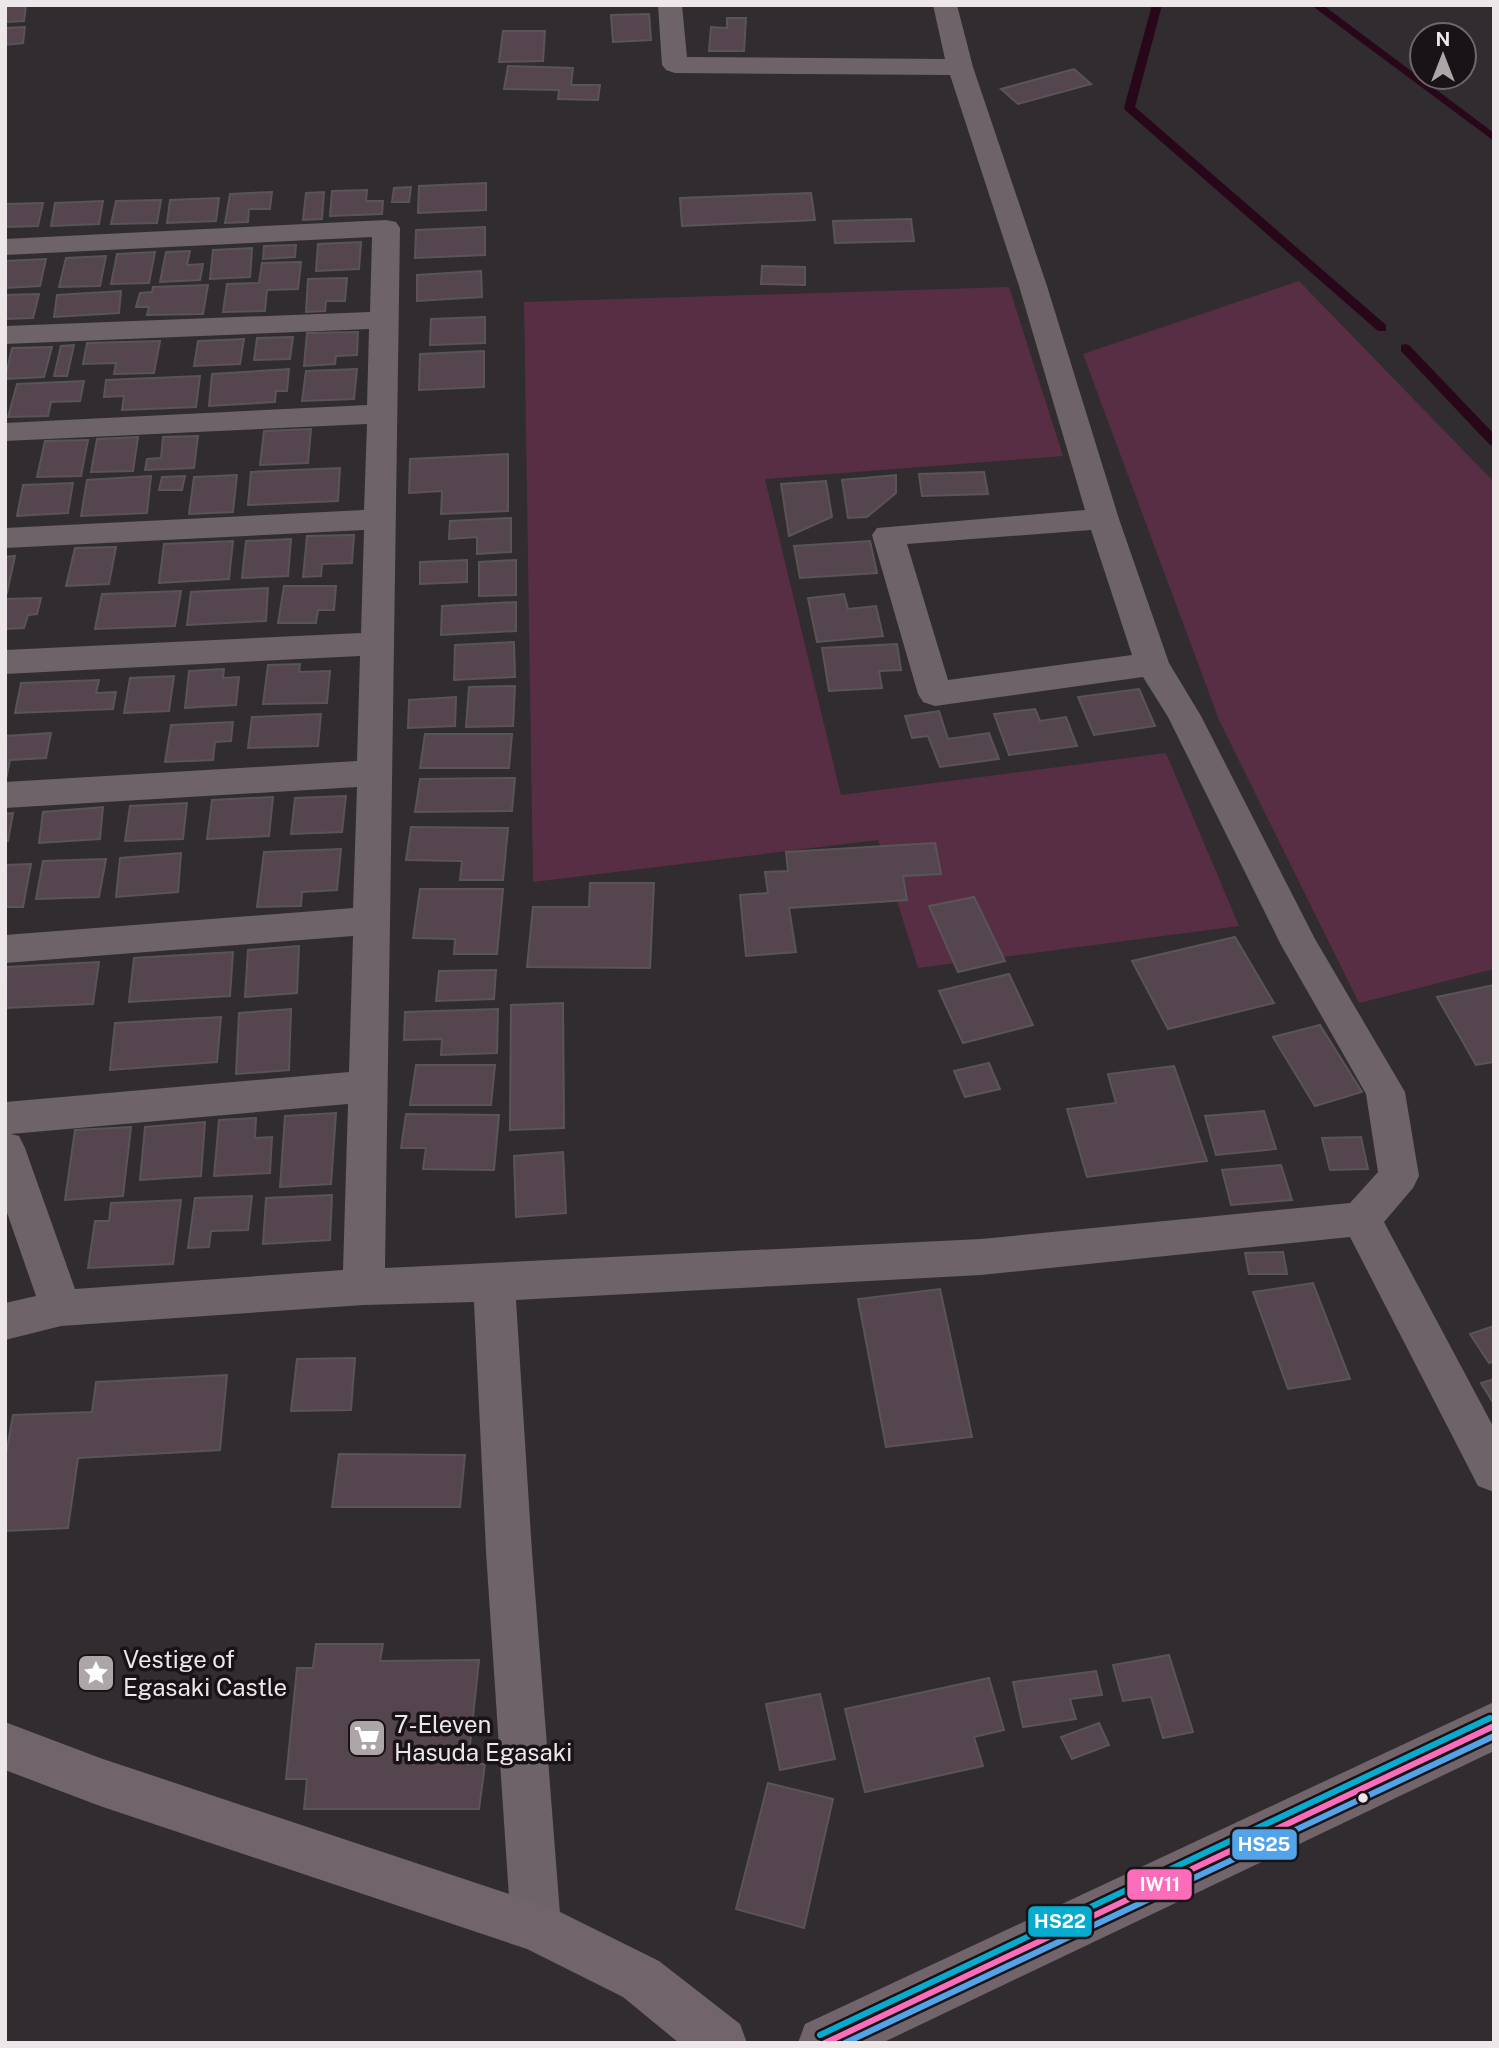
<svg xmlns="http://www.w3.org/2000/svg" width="1499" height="2048" font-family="'Public Sans',sans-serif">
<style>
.green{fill:#582e45}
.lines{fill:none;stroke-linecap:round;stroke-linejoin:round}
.stream{fill:#28071b;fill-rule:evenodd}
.building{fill:#55454e;stroke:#595557;stroke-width:2}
.street{fill:#6d6368;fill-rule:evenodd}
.secondary{fill:#71656b;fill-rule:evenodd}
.bus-1-casing{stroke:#181316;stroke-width:11}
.bus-2-casing{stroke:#181316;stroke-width:11}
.bus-3-casing{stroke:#181316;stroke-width:11}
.bus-1{stroke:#fb6dba;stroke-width:6}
.bus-2{stroke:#53a3e8;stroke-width:6}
.bus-3{stroke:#06acd0;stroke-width:6}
.bus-dot{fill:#eee7ea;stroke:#181316;stroke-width:2.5}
.labels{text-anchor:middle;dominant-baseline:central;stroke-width:7;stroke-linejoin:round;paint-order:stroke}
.near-poi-label{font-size:24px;fill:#eee7ea;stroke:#181316;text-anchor:start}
.line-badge{stroke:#181316;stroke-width:2.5}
.badge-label{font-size:19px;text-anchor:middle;font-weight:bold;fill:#fff}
</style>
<rect width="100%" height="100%" fill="#312c2f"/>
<g class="green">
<polygon points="1299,281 1494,482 1494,969 1359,1003 1219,720 1083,354"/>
<polygon points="1009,287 1063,456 765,479 841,795 1166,753 1239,926 918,968 878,840 533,882 524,302"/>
</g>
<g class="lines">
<g class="stream">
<polygon points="1152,5 1162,5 1135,107 1386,325 1386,331 1378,331 1125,110 1124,108"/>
<polygon points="1311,5 1323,5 1494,133 1494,141"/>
<polygon points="1405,344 1409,345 1494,434 1494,446 1490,445 1401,351 1401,345"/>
</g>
</g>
<g class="building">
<polygon points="5,5 26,5 24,21 5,22"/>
<polygon points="649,14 651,40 613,42 611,15"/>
<polygon points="727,18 746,18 744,51 709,51 711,27 727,28"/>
<polygon points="25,27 23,43 5,45 5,28"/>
<polygon points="503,31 545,31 543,61 499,62"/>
<polygon points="508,66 573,68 571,85 600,85 598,100 558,99 559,90 504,89"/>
<polygon points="1074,69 1091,84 1018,104 1001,89"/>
<polygon points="486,183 486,210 418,213 419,186"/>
<polygon points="411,187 409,202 392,202 394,188"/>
<polygon points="367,190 366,201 383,201 382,214 330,216 332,191"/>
<polygon points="272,192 270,209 249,209 248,222 225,223 230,194"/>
<polygon points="324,192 322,219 303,220 306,193"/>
<polygon points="811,193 815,220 682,226 680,198"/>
<polygon points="219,198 216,221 167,223 170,200"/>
<polygon points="161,200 157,223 111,224 116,201"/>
<polygon points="103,201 99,224 51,226 55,203"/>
<polygon points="43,203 38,226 5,227 5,204"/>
<polygon points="911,219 914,241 835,243 833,221"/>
<polygon points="485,227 485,255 415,258 416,230"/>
<polygon points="361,242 359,269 316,271 318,244"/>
<polygon points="296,245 295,257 263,259 264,246"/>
<polygon points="252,248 250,277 210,279 213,250"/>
<polygon points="190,251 187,265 203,264 200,280 160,282 166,252"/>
<polygon points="155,252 149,283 111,284 117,254"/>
<polygon points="106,256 100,286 59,287 66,258"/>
<polygon points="46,259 40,286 5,288 5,261"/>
<polygon points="301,262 298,289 267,290 265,311 223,312 227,284 259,283 262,263"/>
<polygon points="762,266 805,267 805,285 761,284"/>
<polygon points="481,271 482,297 417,301 417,275"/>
<polygon points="347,278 345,301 326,301 325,311 306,312 308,279"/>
<polygon points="208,285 203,314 147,315 149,307 136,307 140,293 152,292 153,287"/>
<polygon points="121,291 119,313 54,317 57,295"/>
<polygon points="39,294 33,318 5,319 5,295"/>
<polygon points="485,317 485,343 430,345 431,319"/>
<polygon points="358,332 357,355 336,356 335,364 304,366 307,333"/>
<polygon points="293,337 290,359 254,360 257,338"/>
<polygon points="244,339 240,364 194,366 198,341"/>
<polygon points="160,341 154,373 114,374 116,363 83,364 87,343"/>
<polygon points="74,345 67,376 54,376 61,346"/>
<polygon points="52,347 44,377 5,379 12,348"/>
<polygon points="484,351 484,387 419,390 420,354"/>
<polygon points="289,369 287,391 276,391 275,402 209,406 212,374"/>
<polygon points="357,369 354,399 302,401 306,371"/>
<polygon points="200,376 196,407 122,410 124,396 104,397 106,380"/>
<polygon points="84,381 80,401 51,402 48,416 8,417 17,384"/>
<polygon points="311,429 308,463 260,465 264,431"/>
<polygon points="198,436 194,468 145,470 147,459 161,458 163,437"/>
<polygon points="138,437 133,471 91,472 97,439"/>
<polygon points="88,440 81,476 37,477 45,441"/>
<polygon points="508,454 508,511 441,514 442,491 409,493 410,459"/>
<polygon points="340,468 338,501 248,505 251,472"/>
<polygon points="984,472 988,494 922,496 919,474"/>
<polygon points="237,475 233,512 189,514 194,477"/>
<polygon points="896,475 896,493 867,517 848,518 842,480"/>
<polygon points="151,476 147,513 81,516 87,480"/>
<polygon points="185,476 182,490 159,490 162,477"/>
<polygon points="826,481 832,517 789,536 781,484"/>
<polygon points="73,483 68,513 17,516 23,485"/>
<polygon points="511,518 511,552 477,554 477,537 449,539 450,521"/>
<polygon points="354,535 352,563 322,564 321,576 303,577 307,536"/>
<polygon points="291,539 288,576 242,578 246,541"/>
<polygon points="233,541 229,579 159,583 164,544"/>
<polygon points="870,541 877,573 800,578 794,546"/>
<polygon points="116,547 109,584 66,586 75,548"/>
<polygon points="15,556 7,593 5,593 5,557"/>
<polygon points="467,560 467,582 420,584 420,562"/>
<polygon points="516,560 516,595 479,596 479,562"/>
<polygon points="284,586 336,586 334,610 318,610 316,623 278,623"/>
<polygon points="268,588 266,621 187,625 191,592"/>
<polygon points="181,591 175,626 95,629 102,594"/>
<polygon points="844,594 848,609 876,606 883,636 817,642 808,598"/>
<polygon points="41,598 37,614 28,615 24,628 5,629 5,599"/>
<polygon points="516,602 516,631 441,635 442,606"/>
<polygon points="514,642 515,677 454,680 455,645"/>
<polygon points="897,644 901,670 879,671 882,688 829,691 822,648"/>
<polygon points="300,664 299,672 330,671 327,703 263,704 268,665"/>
<polygon points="224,669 223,678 239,677 236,705 185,708 189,671"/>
<polygon points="174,676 169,711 124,713 130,678"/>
<polygon points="99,680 96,693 116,692 113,709 15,713 21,683"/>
<polygon points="515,686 513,726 466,727 469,687"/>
<polygon points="1139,689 1155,726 1094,735 1078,697"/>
<polygon points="456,697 455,726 408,728 409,700"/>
<polygon points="1035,709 1040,721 1066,717 1077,746 1009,755 994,714"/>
<polygon points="939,711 948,739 989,733 999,759 940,767 928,736 912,738 905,716"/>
<polygon points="321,714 318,746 248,748 252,717"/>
<polygon points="233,722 231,741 215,742 213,760 165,762 171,725"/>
<polygon points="51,733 46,758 10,760 5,784 5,736"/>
<polygon points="425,734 512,734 509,768 420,768"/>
<polygon points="515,778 512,811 415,812 420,779"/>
<polygon points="346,796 342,832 291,834 295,798"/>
<polygon points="273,797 269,836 207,839 212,800"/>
<polygon points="187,803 183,839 125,841 130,806"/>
<polygon points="103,807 100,839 39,843 43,812"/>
<polygon points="13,813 8,841 5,841 5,814"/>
<polygon points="411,827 508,828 503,880 460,880 462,861 406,860"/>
<polygon points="935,843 941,874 903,876 907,900 789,908 796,952 746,956 740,895 768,893 765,872 788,871 786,852"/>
<polygon points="341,849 337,890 302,892 301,906 257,907 264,852"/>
<polygon points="181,853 178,892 116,897 120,858"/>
<polygon points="106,859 99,897 36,899 43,861"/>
<polygon points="31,864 23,907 5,907 5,865"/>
<polygon points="590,883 654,883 650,968 527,967 533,907 589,907"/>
<polygon points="420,889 503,889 497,954 454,954 455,939 413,938"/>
<polygon points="974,897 1005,961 958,972 929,906"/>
<polygon points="1235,937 1274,1003 1168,1029 1132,961"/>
<polygon points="299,946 297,993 245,997 248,950"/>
<polygon points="233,952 230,996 129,1002 134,958"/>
<polygon points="99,962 93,1004 5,1008 7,967"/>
<polygon points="496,970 494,999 436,1001 439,971"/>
<polygon points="1009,974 1033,1025 963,1043 939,991"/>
<polygon points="1494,985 1494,1062 1476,1065 1437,997"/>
<polygon points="563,1003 564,1128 510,1130 511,1005"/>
<polygon points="291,1009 289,1070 236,1074 239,1013"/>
<polygon points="498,1009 497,1053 441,1055 442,1039 404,1040 405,1012"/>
<polygon points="221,1017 217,1062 110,1070 115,1023"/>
<polygon points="1320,1025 1362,1092 1315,1106 1273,1037"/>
<polygon points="989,1063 1000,1089 965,1097 954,1071"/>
<polygon points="416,1065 495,1065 491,1105 410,1105"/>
<polygon points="1174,1066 1207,1161 1087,1177 1067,1109 1116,1103 1108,1074"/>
<polygon points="1264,1111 1276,1149 1216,1155 1205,1116"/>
<polygon points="336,1113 331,1184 280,1187 285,1116"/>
<polygon points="406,1114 499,1115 494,1170 423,1169 426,1148 401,1148"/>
<polygon points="256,1118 255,1138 272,1137 270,1173 214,1176 219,1120"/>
<polygon points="205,1122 201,1176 140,1180 145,1127"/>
<polygon points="131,1127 123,1196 65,1200 75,1130"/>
<polygon points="1361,1137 1368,1169 1330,1170 1322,1138"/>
<polygon points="563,1152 566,1213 516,1217 514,1156"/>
<polygon points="1281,1165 1292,1200 1231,1205 1222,1170"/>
<polygon points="332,1195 330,1240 263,1244 266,1198"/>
<polygon points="252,1196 248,1230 211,1231 209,1247 188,1248 195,1198"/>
<polygon points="181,1200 173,1264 88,1268 95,1221 109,1221 111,1203"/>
<polygon points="1283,1252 1287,1274 1249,1274 1245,1253"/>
<polygon points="1313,1283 1350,1379 1288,1389 1253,1292"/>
<polygon points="940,1289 972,1437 886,1447 858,1299"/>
<polygon points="1494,1326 1494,1361 1489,1363 1470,1334"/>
<polygon points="355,1358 351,1410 291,1411 297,1359"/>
<polygon points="227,1375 220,1450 78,1458 68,1528 5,1531 5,1460 13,1415 92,1412 96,1382"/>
<polygon points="1494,1379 1494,1404 1481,1383"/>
<polygon points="339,1454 465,1455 460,1507 332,1507"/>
<polygon points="316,1644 383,1644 380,1661 479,1660 468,1764 485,1764 479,1809 304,1809 307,1779 286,1779 297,1668 313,1668"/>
<polygon points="1169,1655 1193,1732 1163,1738 1151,1697 1123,1701 1113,1665"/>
<polygon points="1096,1671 1102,1695 1070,1699 1076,1719 1023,1727 1013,1682"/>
<polygon points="989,1678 1004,1730 974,1737 983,1766 865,1792 845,1709"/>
<polygon points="820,1694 835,1759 780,1770 766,1704"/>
<polygon points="1099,1723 1109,1745 1072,1759 1061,1737"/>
<polygon points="768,1783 833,1799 804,1928 736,1909"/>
</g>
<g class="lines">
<path class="street" d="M658 5H682L687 57 945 59 933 5H957L973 67 1047 286 1119 519 1169 663 1201 716 1315 939 1405 1092 1419 1176 1413 1188 1384 1222 1494 1428V1492L1478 1486 1350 1237 981 1275 516 1300 532 1552 561 1927 554 1945 536 1952 518 1945 511 1927 486 1552 474 1302 364 1305 61 1326 5 1340V1303L36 1296 5 1207V1102L349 1072 353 936 5 963V935L353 908 357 787 5 808V782L357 761 360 656 5 674V650L361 633 364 530 5 548V528L364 510 367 424 5 441V423L367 405 369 329 5 344V326L370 312 372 237 5 255V239L386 220 396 222 400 228 385 1268 981 1239 1350 1203 1378 1172 1366 1094 1281 945 1168 717 1143 677 935 706 923 702 918 694 872 535 877 528 1085 510 1019 286 950 75 675 73 666 70 662 65ZM1091 530 1132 655 948 680 907 544ZM348 1104 343 1270 75 1289 25 1148 19 1136 11 1134Z"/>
<g class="secondary">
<polygon points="1494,1702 1494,1751 882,2043 798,2043 805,2024"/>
<polygon points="5,1722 100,1758 554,1909 659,1961 740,2024 747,2043 679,2043 623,1997 527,1949 100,1806 5,1770"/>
</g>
<defs>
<polyline id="bus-1" points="825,2043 1494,1726"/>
<polyline id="bus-2" points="845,2043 1494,1736"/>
<polyline id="bus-3" points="820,2035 1490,1718"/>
</defs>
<use href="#bus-1" class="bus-1-casing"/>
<use href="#bus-2" class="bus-2-casing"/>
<use href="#bus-3" class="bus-3-casing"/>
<use href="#bus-1" class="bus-1"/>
<use href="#bus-2" class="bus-2"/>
<use href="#bus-3" class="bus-3"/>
</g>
<defs>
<symbol id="sight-square" viewBox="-11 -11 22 22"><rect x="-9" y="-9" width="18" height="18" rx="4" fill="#aca6a9" stroke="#181316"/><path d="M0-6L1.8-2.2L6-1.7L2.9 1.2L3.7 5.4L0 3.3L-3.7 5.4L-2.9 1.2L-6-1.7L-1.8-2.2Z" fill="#fff"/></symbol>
<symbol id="supermarket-square" viewBox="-11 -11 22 22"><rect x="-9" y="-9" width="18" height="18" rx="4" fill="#aca6a9" stroke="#181316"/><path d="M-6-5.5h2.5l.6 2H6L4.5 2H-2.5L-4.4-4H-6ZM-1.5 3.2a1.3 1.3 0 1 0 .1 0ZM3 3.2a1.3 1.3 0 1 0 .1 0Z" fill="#fff"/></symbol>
</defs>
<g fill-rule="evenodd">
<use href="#sight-square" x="74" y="1651" width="44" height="44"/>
<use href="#supermarket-square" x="345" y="1716" width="44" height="44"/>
</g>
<circle class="bus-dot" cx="1363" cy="1798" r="6"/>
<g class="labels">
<g class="near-poi-label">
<text x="123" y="1659">Vestige of<tspan x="123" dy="28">Egasaki Castle</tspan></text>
<text x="394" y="1724">7-Eleven<tspan x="394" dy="28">Hasuda Egasaki</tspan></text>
</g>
</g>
<g class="line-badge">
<rect x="1231" y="1828" width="67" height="33" rx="7" fill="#53a3e8"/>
<rect x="1126" y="1868" width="67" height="33" rx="7" fill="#fb6dba"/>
<rect x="1027" y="1905" width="66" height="33" rx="7" fill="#06acd0"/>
</g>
<g class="badge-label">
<text x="1264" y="1851">HS25</text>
<text x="1160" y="1891">IW11</text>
<text x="1060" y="1928">HS22</text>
</g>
<rect width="1499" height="2048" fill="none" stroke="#eee7ea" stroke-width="14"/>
<g transform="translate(1443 56)"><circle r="33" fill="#181316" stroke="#6e686b" stroke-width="2"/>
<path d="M0-5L12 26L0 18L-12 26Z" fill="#aca6a9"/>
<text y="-10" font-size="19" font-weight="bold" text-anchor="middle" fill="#eee7ea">N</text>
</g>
</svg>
